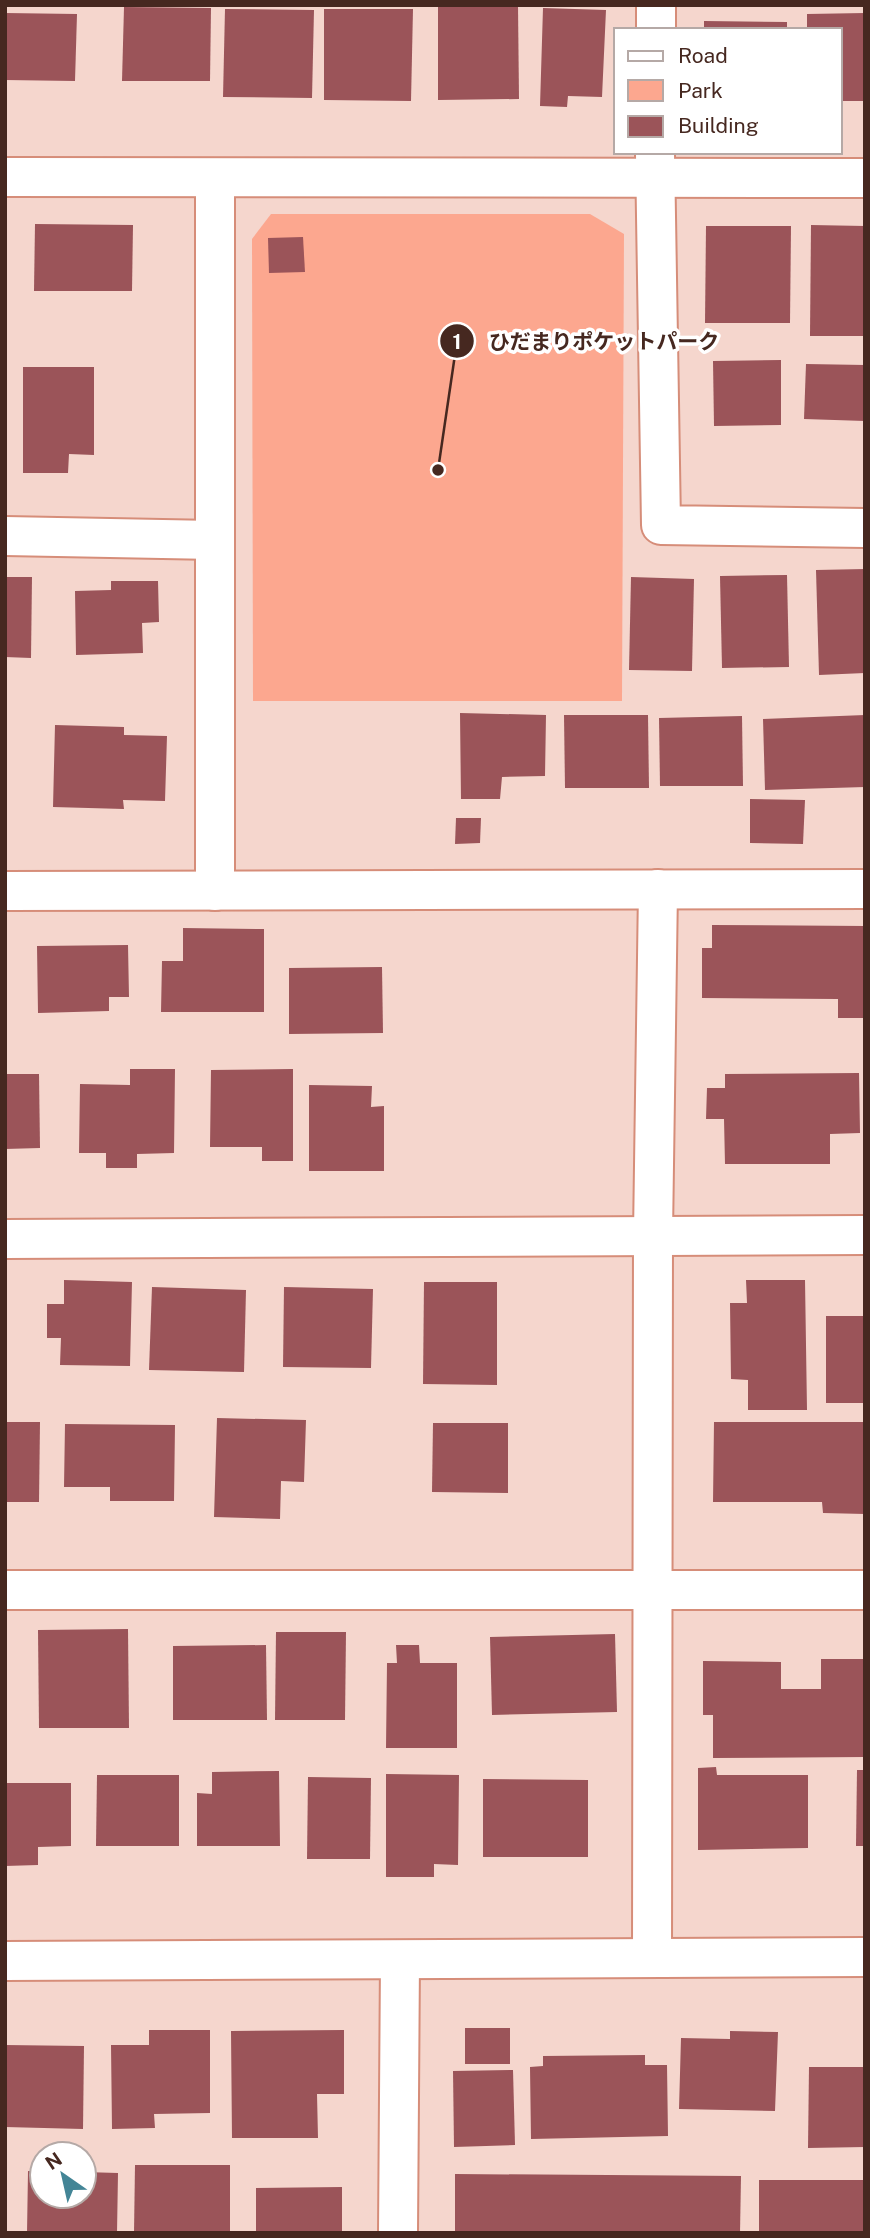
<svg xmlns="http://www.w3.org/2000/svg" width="870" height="2238" font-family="'Public Sans','Noto Sans JP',sans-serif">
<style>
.green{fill:#fca78f}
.building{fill:#9b5459}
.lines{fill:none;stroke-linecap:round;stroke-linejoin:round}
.minor-casing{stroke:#d68d79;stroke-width:42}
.minor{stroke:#fff;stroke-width:38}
.leader{fill:none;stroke:#462820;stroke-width:2.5}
.callout-dot{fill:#462820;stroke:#fff;stroke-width:2.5}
.mark-label{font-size:21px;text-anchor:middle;font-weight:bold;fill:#fff}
.callout-label{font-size:21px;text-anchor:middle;font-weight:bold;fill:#462820;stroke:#fff;stroke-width:7;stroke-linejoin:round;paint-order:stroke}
</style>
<rect width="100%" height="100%" fill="#f5d6cd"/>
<polygon class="green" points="271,214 590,214 624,234 622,701 253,701 252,239"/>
<g class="building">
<polygon points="518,6 519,99 438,100 438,7"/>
<polygon points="124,7 211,8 210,81 122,81"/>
<polygon points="543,8 606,10 602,97 568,96 567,107 540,106"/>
<polygon points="225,9 314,10 312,98 223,97"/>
<polygon points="324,9 413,9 411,101 324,100"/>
<polygon points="5,13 77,14 75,81 5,80"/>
<polygon points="865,13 865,101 840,101 840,30 807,30 807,14"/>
<polygon points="704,21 787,22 787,30 704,30"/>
<polygon points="35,224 133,225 132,291 34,291"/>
<polygon points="811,225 865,226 865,336 810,336"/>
<polygon points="706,226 791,226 790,323 705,323"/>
<polygon points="303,237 305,272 269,273 268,238"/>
<polygon points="781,360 781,425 714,426 713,361"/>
<polygon points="806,364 865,365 865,421 804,419"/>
<polygon points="23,367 94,367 94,455 69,454 68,473 23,473"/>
<polygon points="865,569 865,673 819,675 816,570"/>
<polygon points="787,575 789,667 722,668 720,576"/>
<polygon points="5,577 32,577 31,658 5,657"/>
<polygon points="631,577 694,579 692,671 629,670"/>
<polygon points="111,581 158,581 159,622 142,623 143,653 76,655 75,591 111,590"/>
<polygon points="460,713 546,715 545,776 502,777 500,799 461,799"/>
<polygon points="564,715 648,715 649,788 565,788"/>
<polygon points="865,715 865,787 765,790 763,719"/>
<polygon points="742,716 743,786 660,786 659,718"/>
<polygon points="55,725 124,727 124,735 167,736 165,801 123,800 124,809 53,807"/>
<polygon points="750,799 805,800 803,844 750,843"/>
<polygon points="456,818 481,818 480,843 455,844"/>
<polygon points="712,925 865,926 865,1018 838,1018 838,999 702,998 702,948 712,948"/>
<polygon points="183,928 264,929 264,1012 161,1012 162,961 183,961"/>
<polygon points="128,945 129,997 109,997 109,1011 38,1013 37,946"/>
<polygon points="382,967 383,1033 289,1034 289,968"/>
<polygon points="130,1069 175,1069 174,1153 137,1154 137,1168 106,1168 106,1153 79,1153 80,1084 130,1085"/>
<polygon points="293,1069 293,1161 262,1161 262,1147 210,1147 211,1070"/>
<polygon points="859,1073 860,1133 830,1134 830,1164 725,1164 724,1119 706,1119 707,1088 725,1088 725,1074"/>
<polygon points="5,1074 39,1074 40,1148 5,1149"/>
<polygon points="309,1085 372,1086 371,1107 384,1106 384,1171 309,1171"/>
<polygon points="64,1280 132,1282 130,1366 60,1365 61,1338 47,1338 47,1304 64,1304"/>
<polygon points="746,1280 805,1280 807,1410 748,1410 748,1380 731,1379 730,1303 747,1303"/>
<polygon points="424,1282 497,1282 497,1385 423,1384"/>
<polygon points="152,1287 246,1290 244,1372 149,1370"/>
<polygon points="284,1287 373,1289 371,1368 283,1367"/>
<rect x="826" y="1316" width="39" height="87"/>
<polygon points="217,1418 306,1420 304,1482 281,1481 280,1519 214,1517"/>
<polygon points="5,1422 40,1422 39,1502 5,1502"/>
<polygon points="714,1422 865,1422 865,1514 823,1513 822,1502 713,1502"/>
<polygon points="433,1423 508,1423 508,1493 432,1492"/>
<polygon points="65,1424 175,1425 174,1501 110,1501 110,1487 64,1487"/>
<polygon points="128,1629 129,1728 39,1728 38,1630"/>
<polygon points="276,1632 346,1632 345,1720 275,1720"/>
<polygon points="615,1634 617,1712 492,1715 490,1637"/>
<polygon points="266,1645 267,1720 173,1720 173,1646"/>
<polygon points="396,1645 419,1645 420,1663 457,1663 457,1748 386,1748 387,1663 397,1663"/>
<polygon points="821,1659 865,1659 865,1757 713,1758 713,1715 703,1715 703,1661 781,1662 781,1689 821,1689"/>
<polygon points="716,1767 717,1775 808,1775 808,1848 698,1850 698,1768"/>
<polygon points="857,1770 865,1770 865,1846 856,1846"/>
<polygon points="279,1771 280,1846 197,1846 197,1793 212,1794 212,1772"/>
<polygon points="386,1774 459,1775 458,1865 434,1864 434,1877 386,1877"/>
<polygon points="97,1775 179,1775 179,1846 96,1846"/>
<polygon points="308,1777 371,1778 370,1859 307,1859"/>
<polygon points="483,1779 588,1780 588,1857 483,1857"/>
<polygon points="5,1783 71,1783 71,1846 38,1847 38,1865 5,1866"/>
<rect x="465" y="2028" width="45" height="36"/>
<polygon points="149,2030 210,2030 210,2113 154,2114 155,2128 112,2129 111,2045 149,2045"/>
<polygon points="344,2030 344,2094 317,2094 318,2138 232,2138 231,2031"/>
<polygon points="730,2031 778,2032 775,2111 679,2109 681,2038 730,2039"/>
<polygon points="5,2045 84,2046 83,2129 5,2127"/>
<polygon points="645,2055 645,2065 667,2065 668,2136 531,2139 530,2067 543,2066 543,2056"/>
<polygon points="809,2067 865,2067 865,2147 808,2148"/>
<polygon points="513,2070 515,2145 454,2147 453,2071"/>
<polygon points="135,2165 230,2165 230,2233 134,2233"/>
<polygon points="28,2171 42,2172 42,2196 84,2196 84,2172 118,2173 117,2233 27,2233"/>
<polygon points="455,2174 741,2176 740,2233 455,2233"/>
<rect x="759" y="2180" width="106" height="53"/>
<polygon points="342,2187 342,2233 256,2233 256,2188"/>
</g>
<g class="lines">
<defs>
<g id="minor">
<polyline points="656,30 656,5"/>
<polyline points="655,154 661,525 865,528"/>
<polyline points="5,177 865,178"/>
<polyline points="5,536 215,540"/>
<polyline points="5,891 865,889"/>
<polyline points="215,891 215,178"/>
<polyline points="5,1239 865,1235"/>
<polyline points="5,1590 865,1590"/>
<polyline points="652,1957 653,1234 658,889"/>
<polyline points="5,1961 865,1957"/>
<polyline points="398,2233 400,1960"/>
</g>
</defs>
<use href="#minor" class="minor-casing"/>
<use href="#minor" class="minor"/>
</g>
<path class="leader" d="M438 470L457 341"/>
<g class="callout-dot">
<circle cx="438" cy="470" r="7"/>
<circle cx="457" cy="341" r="18"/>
</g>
<g class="mark-label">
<text x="457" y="349">1</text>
</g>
<g class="callout-label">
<text x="604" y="349">ひだまりポケットパーク</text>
</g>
<rect width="870" height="2238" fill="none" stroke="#462820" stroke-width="14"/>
<rect x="614" y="28" width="228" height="126" fill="#ffffff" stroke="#b5a9a6" stroke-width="2"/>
<rect x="628" y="51" width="35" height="10" fill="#ffffff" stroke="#b5a9a6" stroke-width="2"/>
<text x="678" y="63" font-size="21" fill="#462820">Road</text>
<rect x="628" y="80" width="35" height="21" fill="#fca78f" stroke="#b5a9a6" stroke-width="2"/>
<text x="678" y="98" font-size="21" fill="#462820">Park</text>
<rect x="628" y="116" width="35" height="21" fill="#9b5459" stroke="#b5a9a6" stroke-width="2"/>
<text x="678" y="133" font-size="21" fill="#462820">Building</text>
<g transform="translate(63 2175) rotate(326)"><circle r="33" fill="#ffffff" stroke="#b5a9a6" stroke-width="2"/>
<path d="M0-5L12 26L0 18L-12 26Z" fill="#438596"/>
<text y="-10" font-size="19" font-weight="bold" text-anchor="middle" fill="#462820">N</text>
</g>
</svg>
